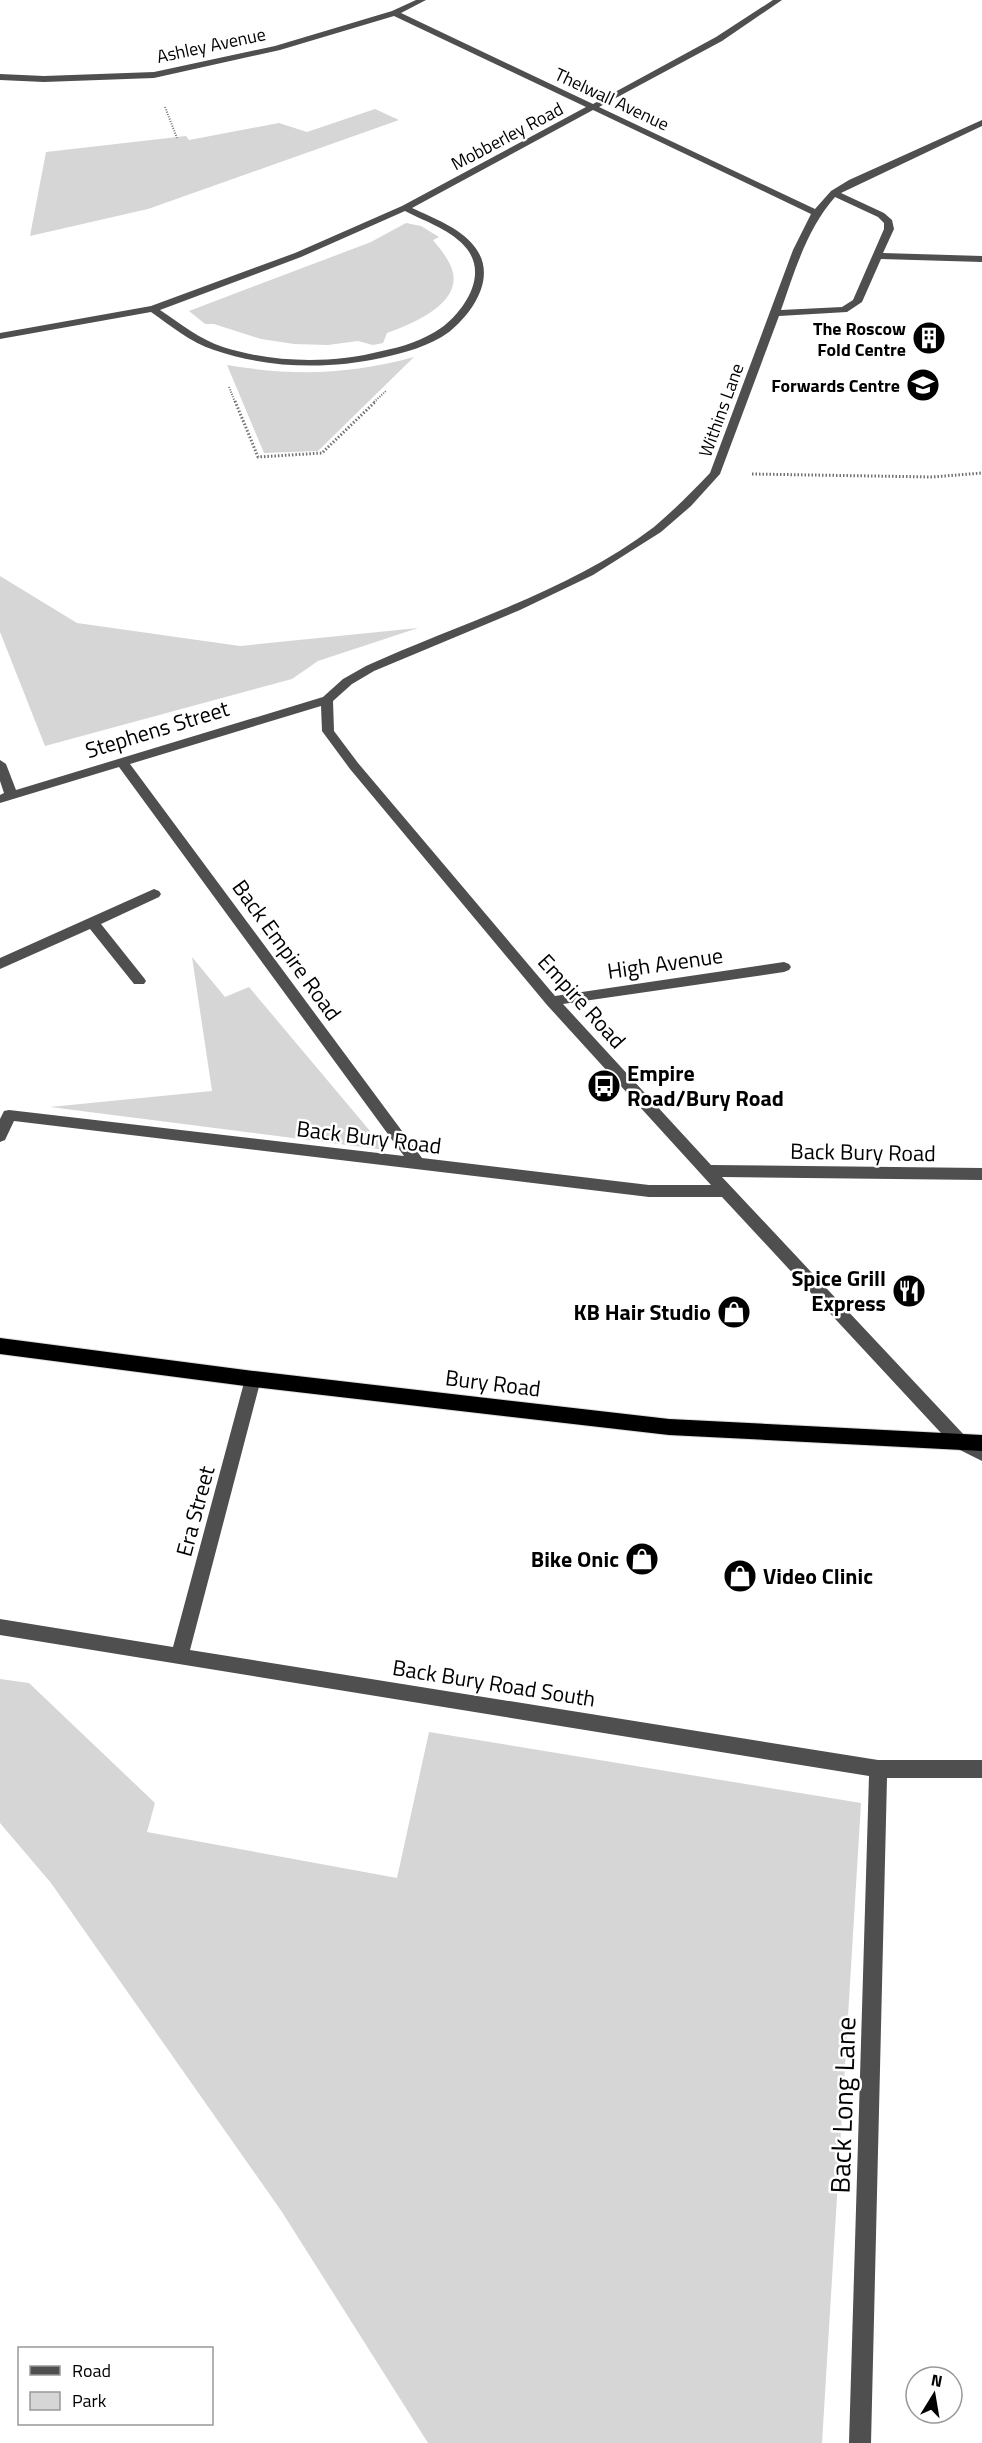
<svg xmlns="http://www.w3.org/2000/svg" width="982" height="2443" font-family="'Titillium Web',sans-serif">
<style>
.green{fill:#d6d6d6}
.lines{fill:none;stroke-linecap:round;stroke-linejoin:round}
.highway-casing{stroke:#dbdbdb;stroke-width:2}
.path-far1{stroke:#717171;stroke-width:2;stroke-dasharray:1 1.5;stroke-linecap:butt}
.path{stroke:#717171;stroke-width:3;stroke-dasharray:1.5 2;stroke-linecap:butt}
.minor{fill:#4f4f4f;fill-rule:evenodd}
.highway{fill:#000;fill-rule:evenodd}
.labels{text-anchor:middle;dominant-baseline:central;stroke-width:5;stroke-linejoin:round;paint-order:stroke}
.far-street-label{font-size:18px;fill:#000;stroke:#fff}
.far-poi-label{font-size:18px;font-weight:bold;fill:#000;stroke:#fff;text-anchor:end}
.street-label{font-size:22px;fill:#000;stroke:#fff}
.poi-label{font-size:22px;font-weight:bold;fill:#000;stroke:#fff;text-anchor:end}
.near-street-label{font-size:27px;fill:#000;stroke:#fff}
</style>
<rect width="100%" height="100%" fill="#fff"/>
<g class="green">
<polygon points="375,109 399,120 148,209 30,236 46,152 186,136 189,140 279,123 307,132"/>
<path d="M406 223 421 226 439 237 433 240C441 250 450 260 453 273 460 305 409 325 387 333L383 343 373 345 358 341 328 345 294 344 261 339 214 324H205L189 311 371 242Z"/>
<path d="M414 357 318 451 264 453 227 365C293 376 348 375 414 357Z"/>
<polygon points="0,576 77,623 240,646 418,628 318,661 292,679 45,746 0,632"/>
<polygon points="192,957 225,997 249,987 386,1150 50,1107 212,1091"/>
<polygon points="0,1679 29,1683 155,1803 147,1832 397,1878 429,1732 861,1803 822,2443 428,2443 282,2212 51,1883 0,1823"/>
</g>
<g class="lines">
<defs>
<polygon id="highway" points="0,1338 253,1371 669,1419 982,1435 982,1451 669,1435 253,1387 0,1354"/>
</defs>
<use href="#highway" class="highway-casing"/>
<g class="path-far1">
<polyline points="165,107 177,138"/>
<polyline points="229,387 235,402"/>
<polyline points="374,402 386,391"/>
</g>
<g class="path">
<polyline points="235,401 258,457 322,453 376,401"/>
<polyline points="752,474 932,477 982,473"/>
</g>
<g class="minor">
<path d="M416 0H426L401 13 593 104 716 37 773 0H782L722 41 599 107 815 209 831 191 849 180 982 120V126L841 193 884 213 892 220 894 229 883 253 982 256V262L881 259 862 302 847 312 779 316 720 474 691 506 661 532 593 575 520 610 374 671 352 684 333 701 334 731 358 763 555 996 784 962 789 964 791 967 789 970 784 972 563 1004 711 1165 982 1168V1180L722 1177 966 1437 982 1446V1461L954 1447 722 1197H649L14 1121 5 1140 0 1142V1119L4 1111 9 1110 404 1156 119 767 0 803V795L4 793 0 781V760L6 764 16 790 323 697 343 679 366 666C462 622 569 592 654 527 674 510 692 492 710 473L793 250 811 214 593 110 412 208C433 218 459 227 474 246 498 275 474 312 449 332 430 346 404 353 381 358 326 370 267 368 214 350 190 342 171 326 151 312L0 339V333L151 306 295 253 402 206 586 107 394 16 280 50 154 78 44 82 0 80V74L44 76 154 72 275 46 392 11ZM835 197 878 217 884 223V229L853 300 842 307 781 310C795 270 807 229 835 197ZM405 211C426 222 452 230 467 249 488 276 464 311 441 328 424 340 402 347 382 351 331 364 274 363 223 347 199 339 181 324 160 310L301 257ZM321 706 322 731 350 769 547 1005 711 1185H649L422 1158 130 764Z"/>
<polygon points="154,889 159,891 161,894 159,897 101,924 144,978 146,981 144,984 134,984 90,929 0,969 0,958"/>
<polygon points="253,1372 259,1374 261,1379 190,1650 878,1760 982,1760 982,1778 887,1778 871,2443 849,2443 869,1776 0,1635 0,1619 173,1647 245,1379 247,1374"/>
</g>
<use href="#highway" class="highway"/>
</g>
<defs>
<symbol id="building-disc" viewBox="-11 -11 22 22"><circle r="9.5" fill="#000" stroke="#fff"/><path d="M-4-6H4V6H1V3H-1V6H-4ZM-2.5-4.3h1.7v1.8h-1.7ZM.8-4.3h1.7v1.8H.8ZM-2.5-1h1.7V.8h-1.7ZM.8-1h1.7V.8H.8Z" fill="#fff"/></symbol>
<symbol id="school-disc" viewBox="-11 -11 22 22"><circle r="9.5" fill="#000" stroke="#fff"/><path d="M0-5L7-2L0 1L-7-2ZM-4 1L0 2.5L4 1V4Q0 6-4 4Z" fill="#fff"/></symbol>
<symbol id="bus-disc" viewBox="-11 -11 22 22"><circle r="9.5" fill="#000" stroke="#fff"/><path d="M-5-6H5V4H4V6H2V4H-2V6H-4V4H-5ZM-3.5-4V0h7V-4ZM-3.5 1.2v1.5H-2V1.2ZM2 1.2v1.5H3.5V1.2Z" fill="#fff"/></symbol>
<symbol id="restaurant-disc" viewBox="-11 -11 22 22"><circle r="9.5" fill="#000" stroke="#fff"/><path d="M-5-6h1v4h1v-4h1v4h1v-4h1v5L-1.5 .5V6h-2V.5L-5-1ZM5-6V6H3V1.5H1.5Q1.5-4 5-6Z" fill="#fff"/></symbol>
<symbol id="shop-disc" viewBox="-11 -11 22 22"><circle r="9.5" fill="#000" stroke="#fff"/><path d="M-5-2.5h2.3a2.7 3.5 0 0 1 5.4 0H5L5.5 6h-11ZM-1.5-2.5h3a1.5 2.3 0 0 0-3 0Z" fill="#fff"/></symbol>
</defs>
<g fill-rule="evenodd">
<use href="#building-disc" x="910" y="319" width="38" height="38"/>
<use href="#school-disc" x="904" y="366" width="38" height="38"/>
<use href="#bus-disc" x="585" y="1067" width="38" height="38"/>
<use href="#restaurant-disc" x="890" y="1272" width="38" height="38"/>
<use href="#shop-disc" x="715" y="1293" width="38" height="38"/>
<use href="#shop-disc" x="623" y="1540" width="38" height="38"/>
<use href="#shop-disc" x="721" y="1557" width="38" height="38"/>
</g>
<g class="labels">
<g class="far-street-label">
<text transform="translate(211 45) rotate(-12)">Ashley Avenue</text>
<text transform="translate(612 99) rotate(25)">Thelwall Avenue</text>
<text transform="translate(507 136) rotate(-28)">Mobberley Road</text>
<text transform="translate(721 410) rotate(-70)">Withins Lane</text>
</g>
<g class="far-poi-label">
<text x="906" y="328">The Roscow<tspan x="906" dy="21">Fold Centre</tspan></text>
<text x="900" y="385">Forwards Centre</text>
</g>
<g class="street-label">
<text transform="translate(157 729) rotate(-17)">Stephens Street</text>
<text transform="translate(287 950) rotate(54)">Back Empire Road</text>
<text transform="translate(665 963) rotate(-8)">High Avenue</text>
<text transform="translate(582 1001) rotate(48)">Empire Road</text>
<text transform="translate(369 1137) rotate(7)">Back Bury Road</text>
<text transform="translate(863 1152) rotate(1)">Back Bury Road</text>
<text transform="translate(493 1383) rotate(7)">Bury Road</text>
<text transform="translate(195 1511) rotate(-75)">Era Street</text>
<text transform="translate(494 1683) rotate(9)">Back Bury Road South</text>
</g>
<g class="poi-label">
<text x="627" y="1073" text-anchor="start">Empire<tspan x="627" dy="25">Road/Bury Road</tspan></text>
<text x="886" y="1278">Spice Grill<tspan x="886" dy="25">Express</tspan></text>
<text x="711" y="1312">KB Hair Studio</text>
<text x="619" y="1559">Bike Onic</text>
<text x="763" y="1576" text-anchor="start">Video Clinic</text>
</g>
<g class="near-street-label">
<text transform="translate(842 2105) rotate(-88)">Back Long Lane</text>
</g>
</g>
<rect x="18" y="2347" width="195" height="78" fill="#ffffff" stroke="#999999" stroke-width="1.5"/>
<rect x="30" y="2366" width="30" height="9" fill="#4f4f4f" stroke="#999999" stroke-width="1.5"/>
<text x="72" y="2377" font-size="18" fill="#000000">Road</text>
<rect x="30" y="2392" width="30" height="18" fill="#d6d6d6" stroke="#999999" stroke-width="1.5"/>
<text x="72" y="2407" font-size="18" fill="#000000">Park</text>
<g transform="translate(934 2395) rotate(11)"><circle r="28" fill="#ffffff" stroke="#999999" stroke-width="1.5"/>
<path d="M0-4.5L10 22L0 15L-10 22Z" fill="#000000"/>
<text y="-9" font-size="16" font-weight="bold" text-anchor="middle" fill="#000000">N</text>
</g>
</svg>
